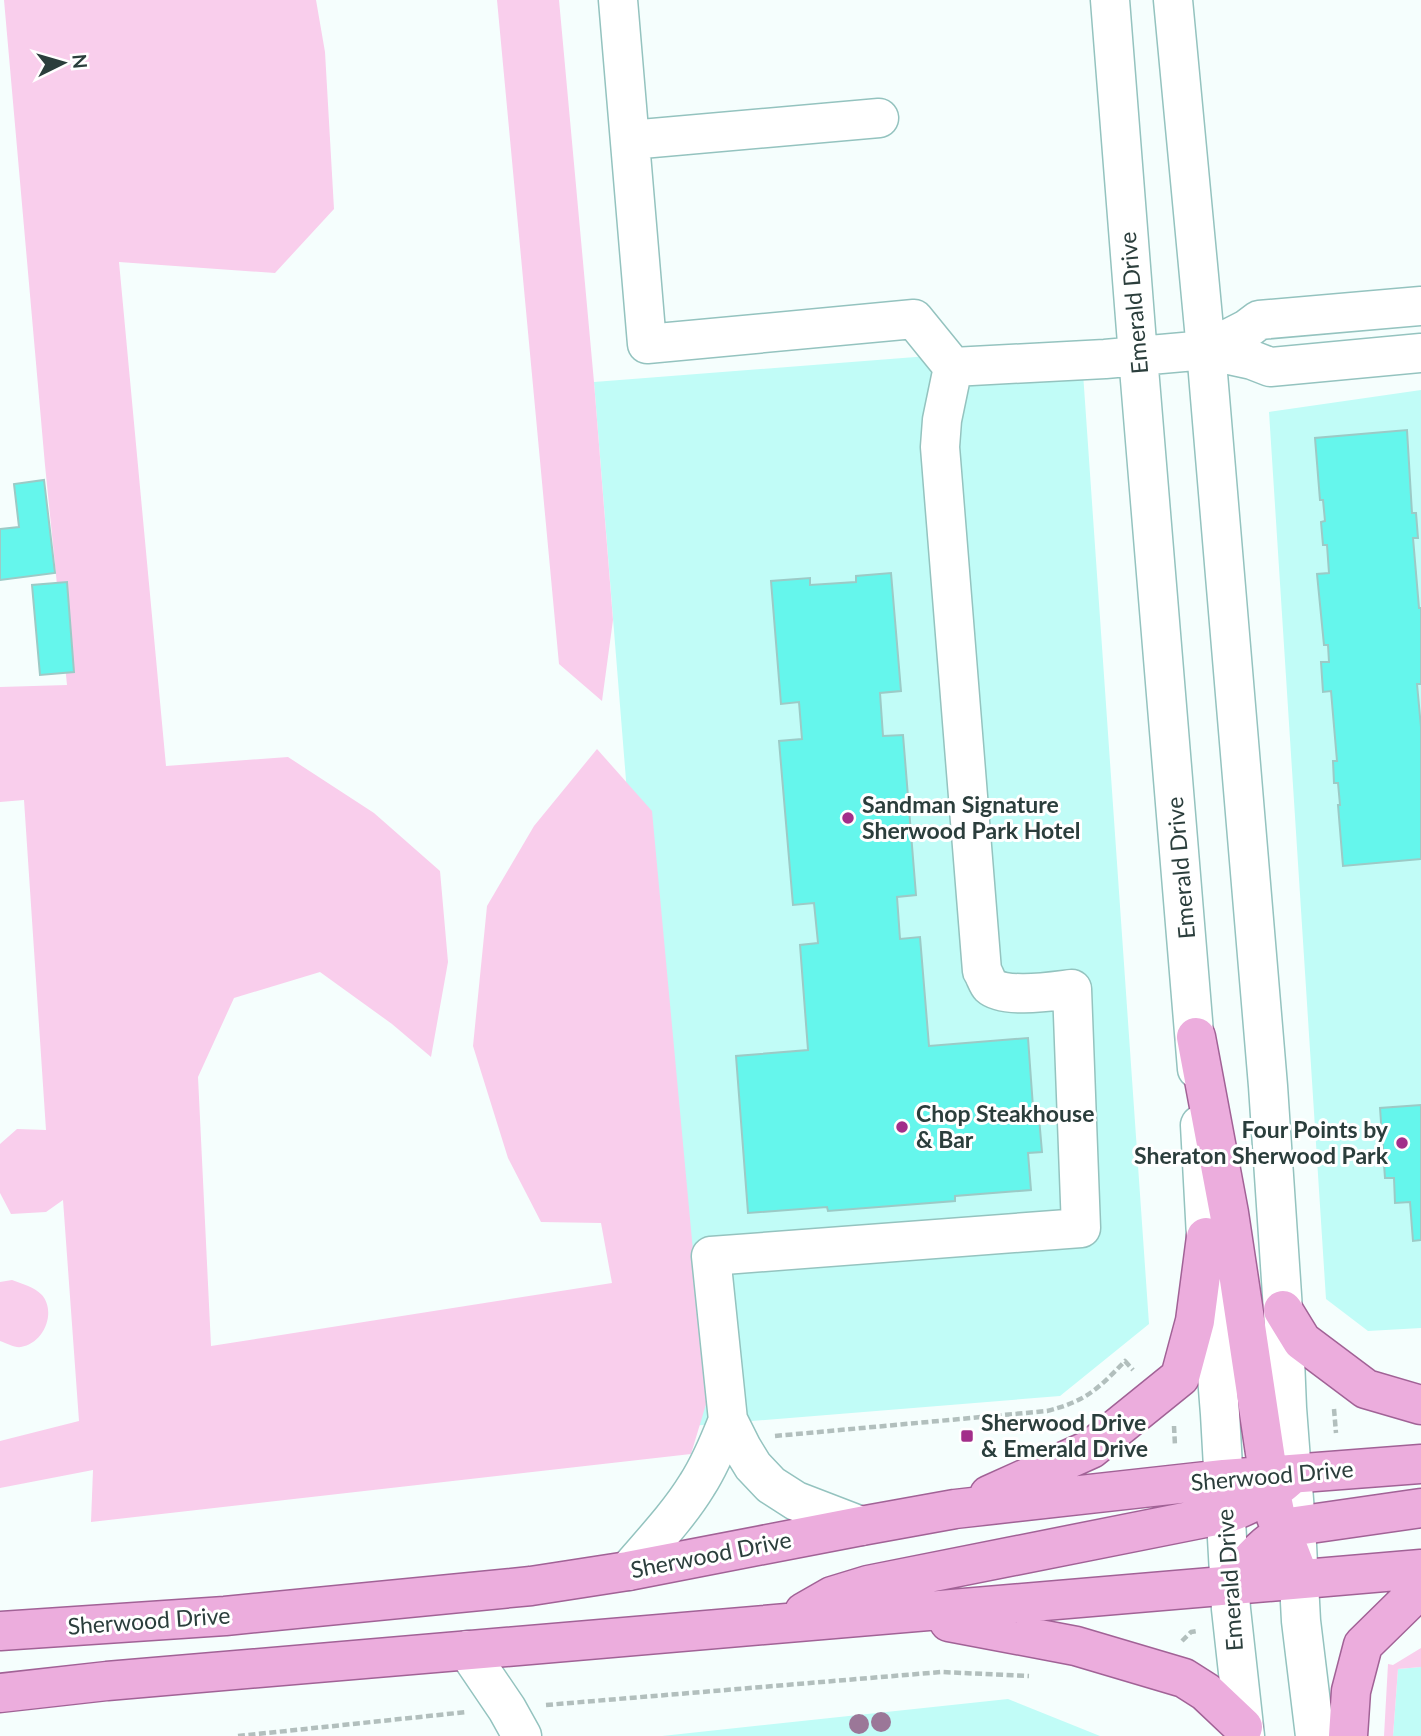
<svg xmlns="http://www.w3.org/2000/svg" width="1421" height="1736" font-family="Lato,sans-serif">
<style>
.built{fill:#c1fcf7}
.green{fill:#f9ceec}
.building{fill:#65f6ec;stroke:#9ccac6;stroke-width:2}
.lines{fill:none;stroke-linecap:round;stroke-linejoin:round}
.minor-casing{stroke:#94c3bf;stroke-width:41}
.major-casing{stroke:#a16296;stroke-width:41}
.path{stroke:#b2bfbd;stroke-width:4.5;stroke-dasharray:7 3.5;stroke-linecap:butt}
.minor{stroke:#fff;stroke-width:38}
.major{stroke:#ecaddd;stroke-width:38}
.tree{fill:#9b7798}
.poi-dot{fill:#a22f8a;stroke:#fff;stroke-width:2.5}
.labels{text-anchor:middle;stroke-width:6;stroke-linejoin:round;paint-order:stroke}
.street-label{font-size:23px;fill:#2b3e3c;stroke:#fff}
.poi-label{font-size:23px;font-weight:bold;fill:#2b3e3c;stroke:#fff;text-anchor:start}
</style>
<rect width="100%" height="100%" fill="#f5fefd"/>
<path class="built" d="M1081,344L1149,1324L1060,1396L678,1427L594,382Z
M1421,390V1328L1368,1331L1326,1299L1269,412Z
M1421,1667V1736H1393L1398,1669Z
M1008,1699L1100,1736H662Z"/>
<path class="green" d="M4,0H316L325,52L334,209L275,273L119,262L166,766L288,757L374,813L440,871L448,962L431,1057L392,1024L320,972L234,998L198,1077L211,1346L612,1283L601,1223L541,1222L508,1158L473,1046L487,906L534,826L597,749L652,811L707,1401L691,1454L91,1522L93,1470L0,1488V1441L79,1421L63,1200L46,1212L11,1214L0,1193V1144L17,1129L46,1130L24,800L0,802V687L67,685L45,465Z
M497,0H559L594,382L613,620L602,701L559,664Z
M12,1280C23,1284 34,1287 42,1295C57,1313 43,1344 21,1347C15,1348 6,1343 0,1341V1282Z
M1421,1648V1667L1398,1669L1393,1736H1384L1388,1664L1393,1665Z"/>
<path class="building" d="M1407,430L1412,513H1416L1418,538H1413L1419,608H1421V684H1417L1421,727V859L1343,866L1338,805H1340L1338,783H1334L1333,761H1337L1331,691L1323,692L1321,662H1329L1328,645H1324L1317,574L1329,573L1327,545H1323L1321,522L1325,521L1323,500H1320L1315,438Z
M44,480L55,573L0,580V529L19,527L14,484Z
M891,573L901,691L880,693L883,736L903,735L916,895L897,897L900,939L920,937L929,1046L1028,1038L1033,1107L1038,1106L1042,1152L1028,1153L1031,1190L955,1196V1201L828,1211L827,1207L748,1213L736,1056L808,1050L800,945L818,943L814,903L793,905L779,741L802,739L799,702L781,704L771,581L810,578V585L856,582V576Z
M67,582L74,672L40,675L32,585Z
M1421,1105V1240L1413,1241L1410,1202L1395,1203L1394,1178H1385L1380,1108Z"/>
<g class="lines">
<defs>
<path id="minor" d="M618,0L647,344L914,319L953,367
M1110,0L1138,356L1197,1069
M1173,0L1206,350L1268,1086L1283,1310L1287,1408L1296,1526L1301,1621L1315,1736
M630,140L879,118
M1206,350L1247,329L1259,320L1421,306
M1200,1125L1206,1237L1220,1414L1231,1609L1245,1736
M861,1526L796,1501L771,1485L753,1466L742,1448L728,1420L711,1256L1081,1228L1072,989C1054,991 1004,999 990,986C987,983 985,975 982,971L940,447L942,420L953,367L1105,359L1206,350L1252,360L1270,367L1421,353
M628,1571C651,1544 678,1516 697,1485C710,1465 719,1443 728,1420
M467,1650L507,1709L522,1736"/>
<path id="major" d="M1196,1037L1229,1213L1271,1493L1276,1517L1300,1579
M1283,1310L1302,1341L1366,1389L1421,1405
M989,1495L1091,1449L1180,1377L1195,1321L1206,1237
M1229,1586C1248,1562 1268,1539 1296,1526L1421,1508
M804,1612L832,1596L868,1585L1225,1514C1249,1506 1269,1495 1288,1478
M949,1622L1076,1646L1184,1678L1206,1692L1243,1727
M0,1631L225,1616L531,1586L628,1571L861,1526L955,1509L1224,1479L1421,1464
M0,1693L107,1681L1421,1569
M1348,1736L1351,1691L1363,1645L1421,1588"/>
</defs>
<use href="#minor" class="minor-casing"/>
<use href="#major" class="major-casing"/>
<path class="path" d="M1334,1409L1336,1433
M1174,1426L1175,1446
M775,1436L1047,1411C1086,1401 1097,1390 1125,1361L1133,1370
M1182,1641L1191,1632L1197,1631
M546,1705L941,1672L1029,1676
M238,1736L467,1712"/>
<use href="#minor" class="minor"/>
<use href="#major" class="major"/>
</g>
<g class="tree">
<circle cx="881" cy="1722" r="10"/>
<circle cx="859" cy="1724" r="10"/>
</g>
<g class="poi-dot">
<circle cx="848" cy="818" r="7"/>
<circle cx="902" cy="1127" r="7"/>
<circle cx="1402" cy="1143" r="7"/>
<rect x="960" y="1429" width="14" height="14" rx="3.5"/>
</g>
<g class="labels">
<g class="street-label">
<text transform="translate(1134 303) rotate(-95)" y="8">Emerald Drive</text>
<text transform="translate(1181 868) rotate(-95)" y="8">Emerald Drive</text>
<text transform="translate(1272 1476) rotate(-5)" y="8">Sherwood Drive</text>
<text transform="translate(711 1555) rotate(-11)" y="8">Sherwood Drive</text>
<text transform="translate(1230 1580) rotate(-94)" y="8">Emerald Drive</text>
<text transform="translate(149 1621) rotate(-4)" y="8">Sherwood Drive</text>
</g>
<g class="poi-label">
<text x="862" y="813">Sandman Signature<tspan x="862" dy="26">Sherwood Park Hotel</tspan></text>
<text x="916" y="1122">Chop Steakhouse<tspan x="916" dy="26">&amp; Bar</tspan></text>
<text x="1388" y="1138" text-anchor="end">Four Points by<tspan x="1388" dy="26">Sheraton Sherwood Park</tspan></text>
<text x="981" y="1431">Sherwood Drive<tspan x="981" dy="26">&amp; Emerald Drive</tspan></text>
</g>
</g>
<g transform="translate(63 63) rotate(85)" stroke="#ffffff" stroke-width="5" paint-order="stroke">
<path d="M0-5L12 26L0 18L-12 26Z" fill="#2b3e3c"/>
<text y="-10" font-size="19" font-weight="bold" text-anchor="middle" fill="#2b3e3c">N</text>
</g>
</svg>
